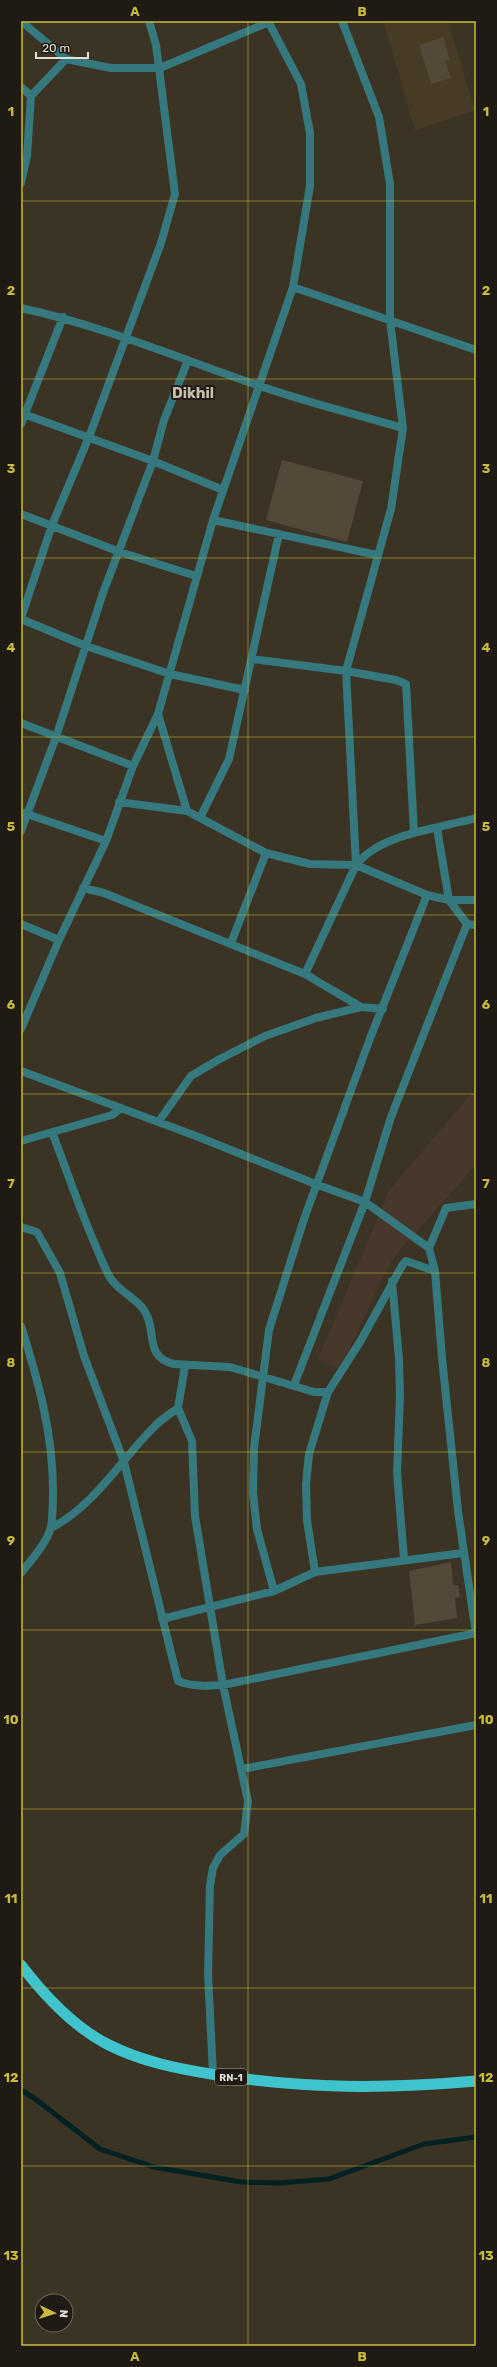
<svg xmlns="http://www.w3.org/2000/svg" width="497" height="2367" font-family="Rubik,sans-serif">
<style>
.commercial{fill:#48382c}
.built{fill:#473b26}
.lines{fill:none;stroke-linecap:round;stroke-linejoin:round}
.stream{stroke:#012021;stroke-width:5}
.building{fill:#524939}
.minor{stroke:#35787d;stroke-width:8}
.trunk{stroke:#3fc4cd;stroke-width:11}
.grid{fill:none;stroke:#c9bb3b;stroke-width:1;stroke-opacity:0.55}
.labels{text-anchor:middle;stroke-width:4;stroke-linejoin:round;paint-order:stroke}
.shield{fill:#1f1b14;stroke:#a8a39a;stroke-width:1}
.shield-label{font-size:10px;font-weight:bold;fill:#e3ddd4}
.district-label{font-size:15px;font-weight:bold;fill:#c8beac;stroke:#1f1b14}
.neatline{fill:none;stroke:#c9bb3b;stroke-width:1.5}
.grid-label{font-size:13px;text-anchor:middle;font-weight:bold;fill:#c9bb3b}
</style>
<rect width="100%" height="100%" fill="#3b3324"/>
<path class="commercial" d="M472,1093L476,1094V1165L392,1259L339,1370L318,1359L390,1189Z"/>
<path class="built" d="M383,21H448L475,110L415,130Z"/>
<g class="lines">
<path class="stream" d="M21,2090L34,2098L100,2149L154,2167L241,2182L279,2183L329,2179L424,2144L476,2137"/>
</g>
<path class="building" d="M443,37L450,60L445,61L451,78L431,84L419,45Z
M282,460L363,481L347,542L266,520Z
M451,1562L453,1585H458L460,1597L455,1598L457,1618L415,1625L409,1571Z"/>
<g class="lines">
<path class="minor" d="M21,21L66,59L111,68H160L269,22
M342,21L379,117L390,184V320L403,428L391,509L346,671L356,865
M21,87L31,96
M21,183L27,156L31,96L66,59
M293,287L476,350
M21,308C103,326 179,358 257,385C305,402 355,414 403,428
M21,413L153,461L223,490
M21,424L63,317
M21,514L120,552L196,576
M213,520L377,555
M21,618L52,525L89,437L161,243L175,194L156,45L149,21
M21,619L86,646L170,674L245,690
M252,659L346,671L396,680L406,684L414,833
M158,714L187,811
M21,723L133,766
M119,802L187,811L266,853L310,864L356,865L427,895L449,900L467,924L476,925
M21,812L106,841
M200,818L229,759L279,534
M437,828L449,900H476
M21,831L56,737L104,590L153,461L164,420L188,360
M83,888L104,893L305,974L361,1007L383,1009
M21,924L59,940
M231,943L266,853
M305,974L356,865C381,833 438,829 476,818
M21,1029L59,940L106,841L133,766L158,714L213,520L293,287L310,186V133L301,84L268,21
M21,1071L196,1136L318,1185L365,1202L429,1248
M159,1121L191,1076L218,1060L265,1036L316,1018L361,1007
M52,1132C67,1171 80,1211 97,1249C101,1259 105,1269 111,1279C120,1292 136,1298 144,1310C158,1330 143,1357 174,1364L230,1367L314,1392H328
M21,1141L112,1115L121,1108
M476,1204L446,1208L429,1248L435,1271L442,1358L458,1511L476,1634
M21,1227L37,1232L60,1273L84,1356L124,1462L178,1681C193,1687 207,1686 223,1685L476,1633
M392,1281L399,1359L400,1397L397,1473L404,1559
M21,1326C38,1380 53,1433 53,1490C53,1502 53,1515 51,1527C47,1543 31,1560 21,1573
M185,1366L178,1408L192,1441L195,1516L223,1685L248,1801L244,1834L220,1855L213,1868L210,1885L208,1974L213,2074
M294,1385L365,1202L391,1117L467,924
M51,1528C94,1506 120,1461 154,1427C160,1420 170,1414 178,1408
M315,1572L307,1520L306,1484L309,1454L328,1392L360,1342L403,1264L406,1261L435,1271
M274,1591L257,1529L253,1493L254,1448L269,1330L304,1219L369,1041L427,895
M162,1619L274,1591L315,1572L463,1553
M242,1769L476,1725"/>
<path class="trunk" d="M21,1965C44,1995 74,2027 107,2044C142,2062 179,2069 217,2075C307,2089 386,2089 476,2081"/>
</g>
<path class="grid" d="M248,21V2346M21,201H476M21,379H476M21,558H476M21,737H476M21,915H476M21,1094H476M21,1273H476M21,1452H476M21,1630H476M21,1809H476M21,1988H476M21,2166H476"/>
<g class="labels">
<rect class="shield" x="215" y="2069" width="32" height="16" rx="3"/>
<g class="shield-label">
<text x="231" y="2081">RN-1</text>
</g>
<g class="district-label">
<text x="193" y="398">Dikhil</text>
</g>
</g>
<rect width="497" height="2367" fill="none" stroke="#1f1b14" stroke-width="44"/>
<g transform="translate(54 2313) rotate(94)"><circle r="19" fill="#1f1b14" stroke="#6d6961"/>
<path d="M0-3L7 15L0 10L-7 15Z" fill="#c9bb3b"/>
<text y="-6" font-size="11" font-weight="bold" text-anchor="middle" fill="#e3ddd4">N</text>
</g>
<path d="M36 52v6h52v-6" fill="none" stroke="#e3ddd4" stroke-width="2"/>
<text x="42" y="52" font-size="12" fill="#e3ddd4" stroke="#1f1b14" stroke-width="3" paint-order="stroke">20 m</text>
<rect x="22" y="22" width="453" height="2323" class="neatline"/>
<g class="grid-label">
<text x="135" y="16">A</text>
<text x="362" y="16">B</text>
<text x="11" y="116">1</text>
<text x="486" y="116">1</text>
<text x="11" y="295">2</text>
<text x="486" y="295">2</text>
<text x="11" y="473">3</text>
<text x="486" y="473">3</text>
<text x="11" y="652">4</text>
<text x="486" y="652">4</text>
<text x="11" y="831">5</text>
<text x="486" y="831">5</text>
<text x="11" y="1009">6</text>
<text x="486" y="1009">6</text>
<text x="11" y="1188">7</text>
<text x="486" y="1188">7</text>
<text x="11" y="1367">8</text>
<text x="486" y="1367">8</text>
<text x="11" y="1545">9</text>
<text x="486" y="1545">9</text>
<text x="11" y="1724">10</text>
<text x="486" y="1724">10</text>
<text x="11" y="1903">11</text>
<text x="486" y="1903">11</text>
<text x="11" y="2082">12</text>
<text x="486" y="2082">12</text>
<text x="11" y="2260">13</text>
<text x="486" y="2260">13</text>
<text x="135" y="2361">A</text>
<text x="362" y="2361">B</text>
</g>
</svg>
